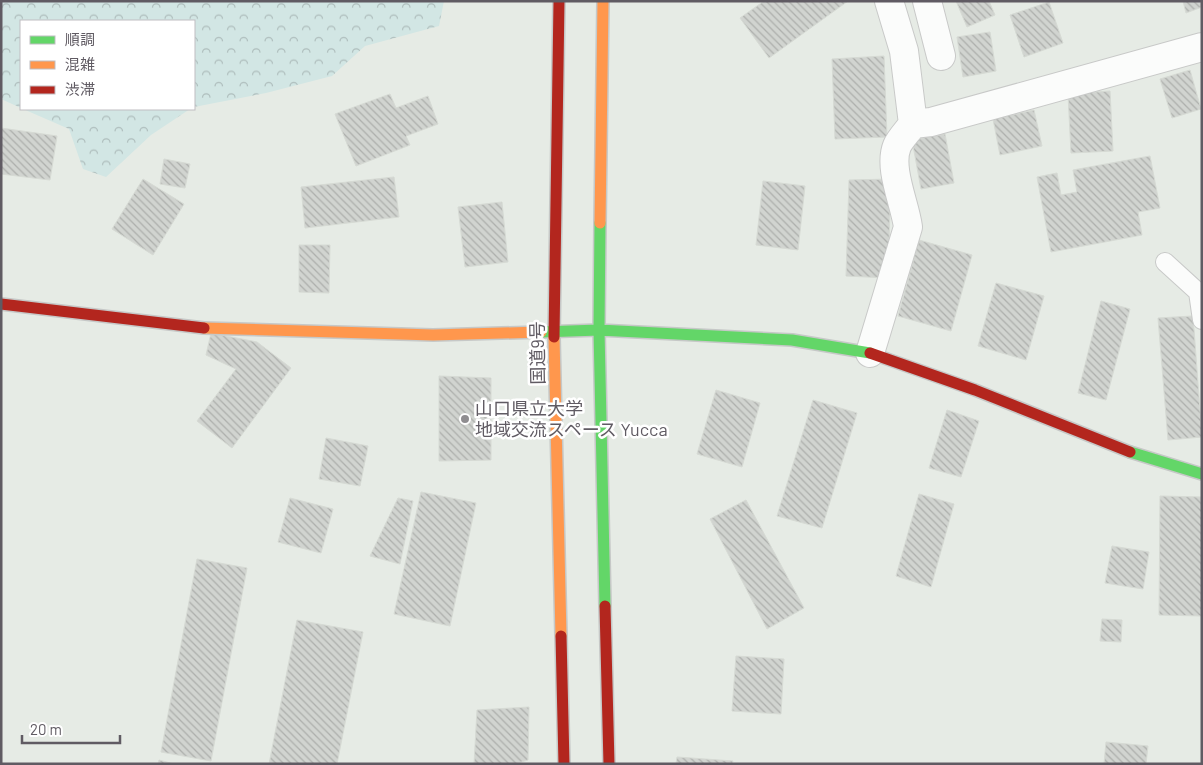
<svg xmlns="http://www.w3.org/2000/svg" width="1203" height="765" font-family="Barlow,'Noto Sans JP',sans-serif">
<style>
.forest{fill:url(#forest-crowns)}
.building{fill:url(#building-back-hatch);stroke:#d6dad4}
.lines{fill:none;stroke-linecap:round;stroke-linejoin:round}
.lane-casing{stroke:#c8c9c8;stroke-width:20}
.street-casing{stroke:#c8c9c8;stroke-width:30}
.fast-casing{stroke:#c6c8c7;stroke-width:14}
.slow-casing{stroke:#c6c8c7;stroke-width:14}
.jam-casing{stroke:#c6c8c7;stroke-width:14}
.lane{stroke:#fbfcfb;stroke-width:18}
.street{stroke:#fbfcfb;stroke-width:28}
.fast{stroke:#63d668;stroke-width:11}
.slow{stroke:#ff974d;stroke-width:11}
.jam{stroke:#b3261e;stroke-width:11}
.poi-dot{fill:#8f8d90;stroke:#fff;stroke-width:2}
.labels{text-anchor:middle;stroke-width:5;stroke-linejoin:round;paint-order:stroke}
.street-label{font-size:18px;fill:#605b63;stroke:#fff}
.poi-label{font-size:18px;fill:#605b63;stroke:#fff;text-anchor:start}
</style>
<defs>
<pattern id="forest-crowns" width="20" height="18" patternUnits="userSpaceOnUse" patternTransform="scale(1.25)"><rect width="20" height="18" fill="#d2e6e4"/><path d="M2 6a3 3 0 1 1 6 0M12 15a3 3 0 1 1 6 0" fill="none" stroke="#aebdbc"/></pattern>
<pattern id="building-back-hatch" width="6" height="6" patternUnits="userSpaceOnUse" patternTransform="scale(1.25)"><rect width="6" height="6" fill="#d1d4d0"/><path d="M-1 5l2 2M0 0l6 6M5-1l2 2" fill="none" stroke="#adafac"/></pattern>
</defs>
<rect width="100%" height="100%" fill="#e6ebe5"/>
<path class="forest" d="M1,1H444L439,26L365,46L332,76L266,93L194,107V21H21V108L1,99Z
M23,109H190L151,135L106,177L83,169L69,129Z"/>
<path class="building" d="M764,1H848L769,58L740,18Z
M956,1H989L995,15L967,27Z
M1183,1H1202V7L1186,13Z
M1049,2L1063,43L1024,57L1010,15Z
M990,32L996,71L963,77L957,37Z
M884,56L887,137L835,139L832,59Z
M1190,70L1201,109L1172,118L1160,79Z
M1110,91L1113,151L1071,153L1068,94Z
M390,94L396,108L428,96L438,124L406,136L410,145L356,166L335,114Z
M1034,110L1042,146L1000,155L993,119Z
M1,128L57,136L50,180L1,174Z
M945,134L954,183L921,189L912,140Z
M1150,156L1160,208L1138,212L1142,235L1051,252L1037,177L1057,173L1061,195L1077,192L1073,170Z
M164,159L190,164L185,188L160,184Z
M394,177L399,217L305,228L301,187Z
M143,179L184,204L153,255L112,229Z
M891,179L888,278L846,276L849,180Z
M763,181L805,186L798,250L756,245Z
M502,202L508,262L465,267L458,207Z
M919,240L972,255L951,331L898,316Z
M299,245H330L329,293L299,292Z
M996,283L1044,296L1026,360L978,346Z
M1101,301L1130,309L1106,400L1078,393Z
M1193,316L1202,437L1168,440L1158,318Z
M211,333L257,342L291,368L232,448L197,421L236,369L206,355Z
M439,376L491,378V460L439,461Z
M716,390L760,403L742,467L697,454Z
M813,400L857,413L822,528L777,516Z
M947,410L979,421L961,477L929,468Z
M326,438L368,446L360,486L319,479Z
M421,492L476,503L450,626L394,614Z
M919,494L954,504L931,587L896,576Z
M1160,496L1202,497V616L1159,615Z
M290,498L333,509L321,553L278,542Z
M398,498L413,501L400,564L370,556Z
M746,500L804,608L767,629L710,519Z
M1112,546L1149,552L1143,589L1105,583Z
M197,559L247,568L211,761L161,752Z
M1102,619L1122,620L1121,642L1100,641Z
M297,620L363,632L337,764H269Z
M736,656L784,659L781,714L732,711Z
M529,707L528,760L515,764H474L477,710Z
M1106,742L1148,746L1146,764H1104Z
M677,757L733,761L732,764H676Z
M159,760L174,764H158Z"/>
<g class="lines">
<defs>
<path id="lane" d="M1165,262L1198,292L1202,320"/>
<path id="street" d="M927,1L941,56
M913,124L931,122L1202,47
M870,353L908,227C905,204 888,168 897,146C900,139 908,131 913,124L904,51L889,1"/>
<path id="fast" d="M600,223L599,330L605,606
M541,332L599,330L792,340L870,353
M1130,452L1202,474"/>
<path id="slow" d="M600,223L603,1
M204,328L433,335L541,332
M554,337L561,636"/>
<path id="jam" d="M1,304L204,328
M554,337L559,1
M870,353L975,390L1130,452
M605,606L609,764
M561,636L564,764"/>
</defs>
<use href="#lane" class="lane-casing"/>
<use href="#street" class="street-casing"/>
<use href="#fast" class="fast-casing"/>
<use href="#slow" class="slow-casing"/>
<use href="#jam" class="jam-casing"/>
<use href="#lane" class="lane"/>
<use href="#street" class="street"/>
<use href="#fast" class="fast"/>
<use href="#slow" class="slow"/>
<use href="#jam" class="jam"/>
</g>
<circle class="poi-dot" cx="465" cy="419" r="5"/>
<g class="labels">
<g class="street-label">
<text transform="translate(538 353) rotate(-91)" y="6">国道9号</text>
</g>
<g class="poi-label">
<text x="475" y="415">山口県立大学<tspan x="475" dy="21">地域交流スペース Yucca</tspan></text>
</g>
</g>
<rect width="1203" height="765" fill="none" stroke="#605b63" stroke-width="5"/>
<rect x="20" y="20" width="175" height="90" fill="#ffffff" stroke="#bfbdc1"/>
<rect x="30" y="36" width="25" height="8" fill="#63d668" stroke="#bfbdc1"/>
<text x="65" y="45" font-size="15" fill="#605b63">順調</text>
<rect x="30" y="61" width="25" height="8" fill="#ff974d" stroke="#bfbdc1"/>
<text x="65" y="70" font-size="15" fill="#605b63">混雑</text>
<rect x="30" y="86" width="25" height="8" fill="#b3261e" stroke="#bfbdc1"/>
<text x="65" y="95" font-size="15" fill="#605b63">渋滞</text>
<path d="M22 735v8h98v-8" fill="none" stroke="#605b63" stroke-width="2.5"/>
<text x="30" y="735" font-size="15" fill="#605b63" stroke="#ffffff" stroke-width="4" paint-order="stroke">20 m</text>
</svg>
